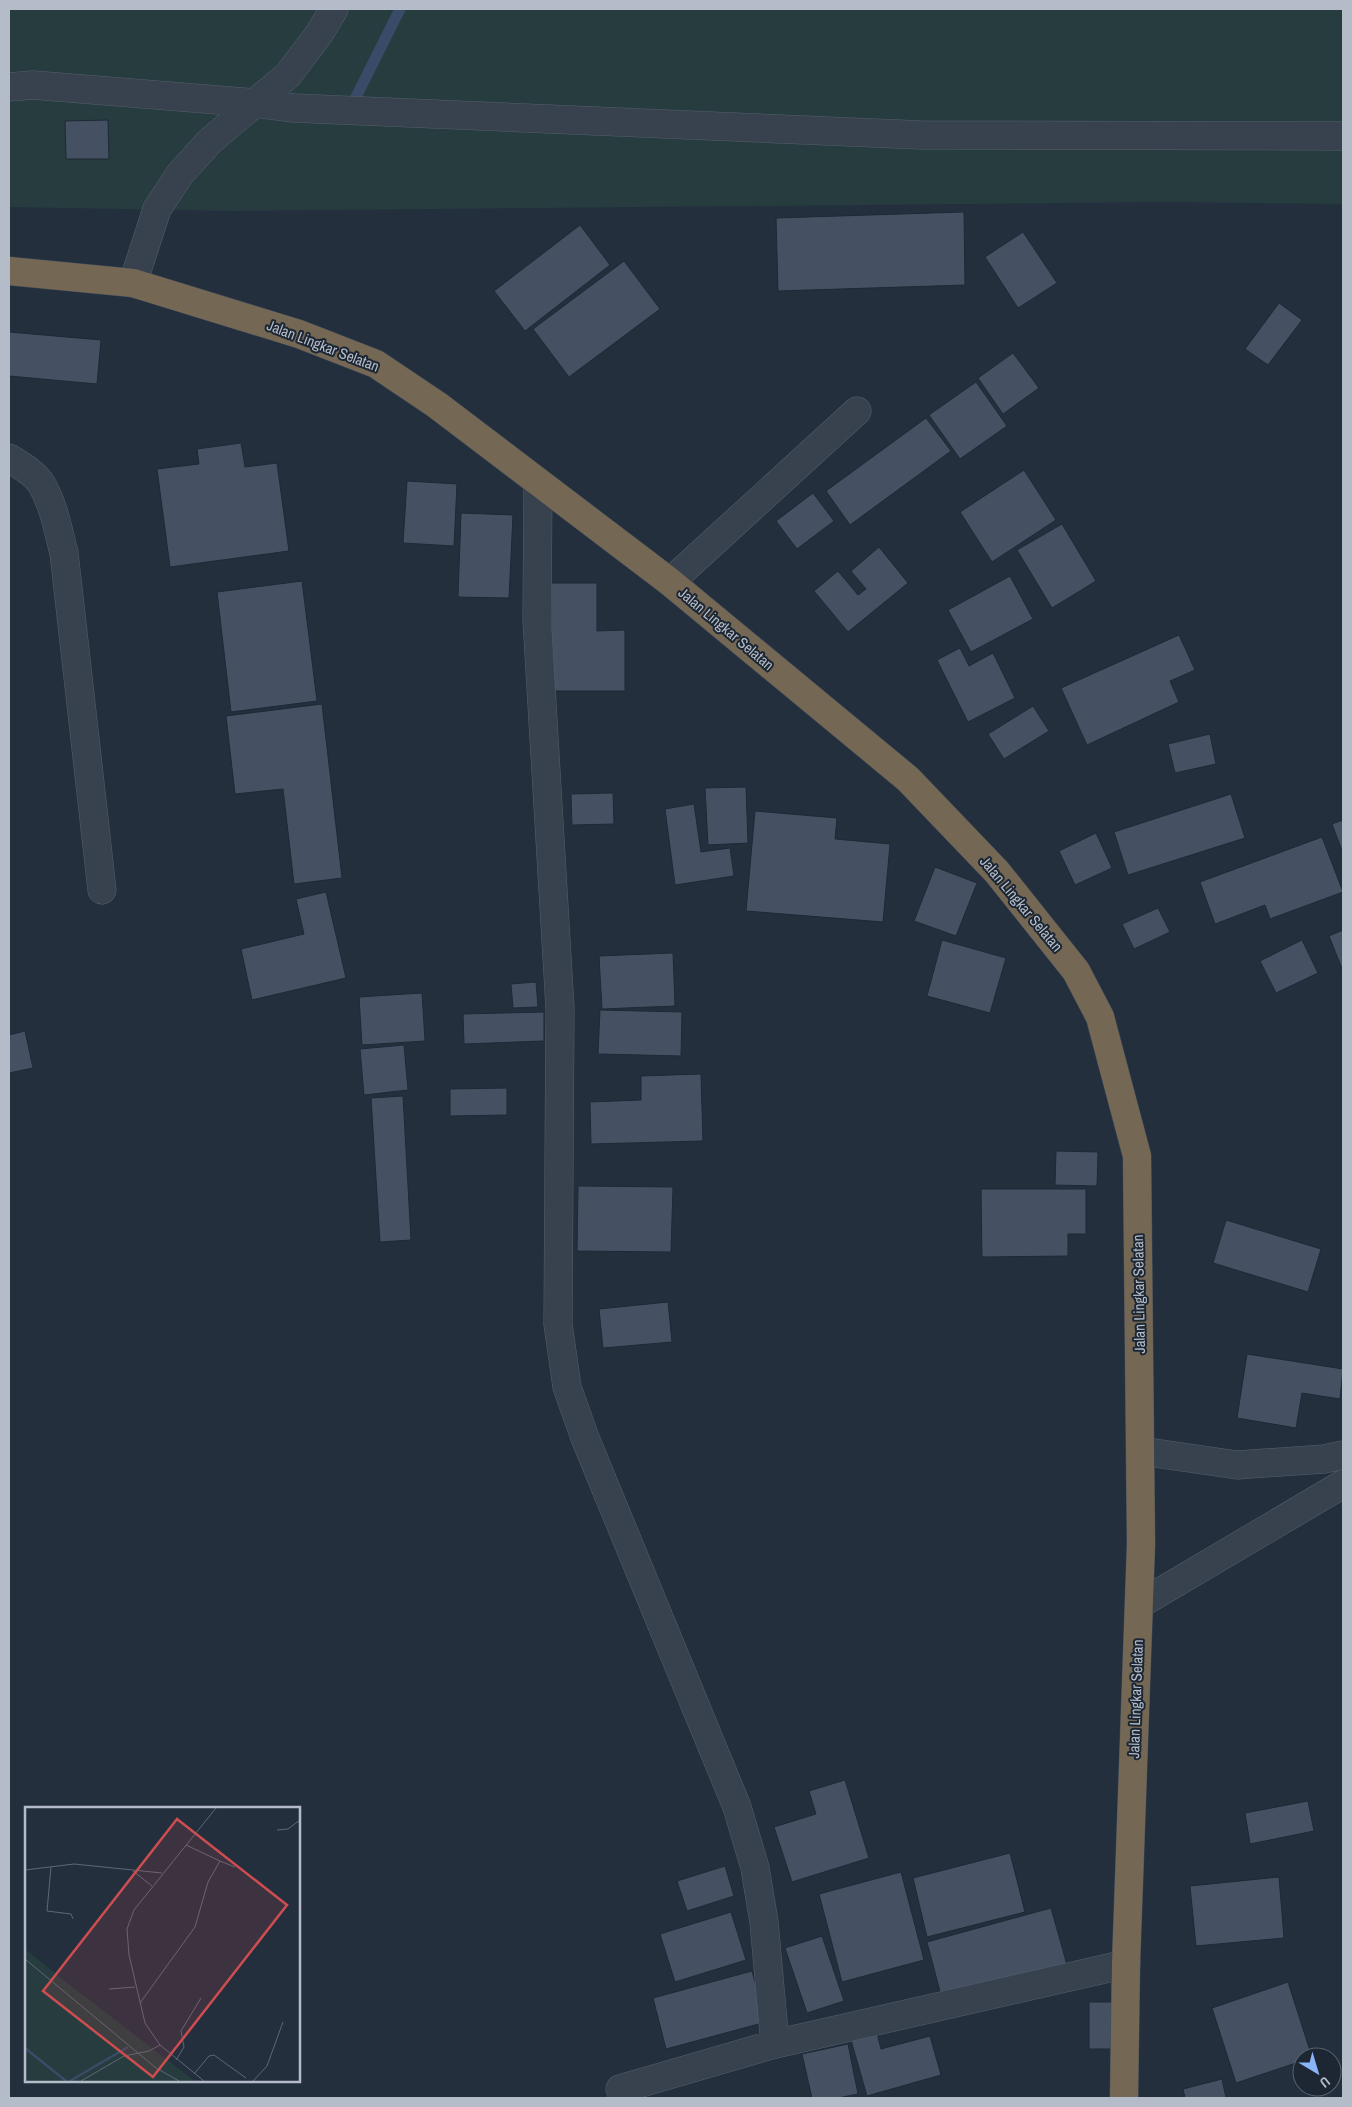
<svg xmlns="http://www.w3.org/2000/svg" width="1352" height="2107" font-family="'Archivo Narrow',sans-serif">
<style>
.green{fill:#263c3f}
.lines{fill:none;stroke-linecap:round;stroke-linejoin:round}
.stream{stroke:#394c67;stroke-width:11}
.building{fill:#455162;stroke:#1f2835}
.minor-casing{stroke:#565f6c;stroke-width:29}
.highway-casing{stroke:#434c59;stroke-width:29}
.minor{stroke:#38414e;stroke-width:28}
.highway{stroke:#746855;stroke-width:28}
.labels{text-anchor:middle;stroke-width:4;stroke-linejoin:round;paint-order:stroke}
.street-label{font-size:15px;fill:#b4bcc9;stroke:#1d2633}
.inset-river{fill:none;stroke:#394c67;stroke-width:2.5}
.inset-road{fill:none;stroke:#5e6776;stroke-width:1}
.view{fill:#ce4d50;fill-opacity:0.15;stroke:#ce4d50;stroke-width:2.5}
.inset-edge{fill:none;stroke:#b4bcc9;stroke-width:2.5}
</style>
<rect width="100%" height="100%" fill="#242f3e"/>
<path class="green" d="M9,9H1343V204L1163,202L233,211L9,207Z"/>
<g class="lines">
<path class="stream" d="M355,99L400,9"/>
</g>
<path class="building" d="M108,120L109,159H66L65,121Z
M964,212L965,285L778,291L776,218Z
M580,225L610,265L525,331L494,291Z
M1023,232L1057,283L1018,308L985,257Z
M624,261L660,309L569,377L533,329Z
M1279,303L1302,320L1268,365L1245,349Z
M9,332L101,340L97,384L9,376Z
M1013,353L1039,388L1003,414L978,378Z
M976,382L1007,426L960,459L929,415Z
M926,418L951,451L850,525L826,491Z
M241,443L245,467L277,463L289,551L170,567L157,469L199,464L197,449Z
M1024,470L1056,520L992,562L960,512Z
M407,481L457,484L454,546L403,543Z
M813,493L834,521L797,549L776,521Z
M461,513L513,515L509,598L458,597Z
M1062,524L1096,581L1052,608L1017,550Z
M879,547L908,583L848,632L814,591L838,571L858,595L866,589L851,571Z
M1010,576L1033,619L971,652L948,610Z
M302,581L317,701L231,712L217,592Z
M551,583H597V631L625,630V691H551Z
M1179,635L1195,670L1170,681L1179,702L1087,745L1061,688Z
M960,648L969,666L993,653L1015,698L968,722L937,660Z
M322,704L342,878L294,884L283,789L235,794L226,716Z
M1033,706L1049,731L1004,759L988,734Z
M1210,734L1216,764L1175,773L1168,744Z
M746,787L748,843L708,845L705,788Z
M613,793L614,824L572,825L571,794Z
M1231,794L1245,838L1128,875L1114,832Z
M694,804L701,852L730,848L734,876L675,885L665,809Z
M755,811L837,818L835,839L890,844L883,922L746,911Z
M1343,820V853L1332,824Z
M1096,833L1112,868L1075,885L1059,851Z
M1322,837L1343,892L1270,919L1265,905L1215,924L1200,882Z
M935,867L977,883L956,936L914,921Z
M326,892L346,978L252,1000L241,949L304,934L296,899Z
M1158,908L1170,932L1134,949L1122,924Z
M1343,930V971L1329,936Z
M942,940L1006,958L990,1013L927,996Z
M1302,940L1318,973L1276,993L1260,961Z
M673,953L675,1006L602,1009L599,956Z
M536,982L538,1007L513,1008L511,984Z
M422,993L425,1041L362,1045L359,997Z
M600,1010L682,1012L681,1056L598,1054Z
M544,1012V1041L464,1044L463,1014Z
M25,1031L33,1068L9,1073V1035Z
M404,1045L408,1090L364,1095L360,1049Z
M701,1074L703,1141L591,1144L590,1102L641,1100V1076Z
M507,1088V1115L450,1116V1089Z
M403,1096L411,1240L380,1242L371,1098Z
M1056,1151L1098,1152L1097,1186L1055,1185Z
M578,1186L673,1187L671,1252L577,1251Z
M981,1189H1086V1234H1068V1256L982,1257Z
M1226,1220L1321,1249L1308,1292L1213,1263Z
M668,1302L672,1342L603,1348L599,1309Z
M1247,1354L1343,1369L1340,1399L1302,1393L1296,1428L1237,1418Z
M845,1780L869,1858L792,1882L774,1827L816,1814L809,1791Z
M1308,1801L1314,1831L1250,1844L1245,1813Z
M1010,1853L1025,1912L927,1937L913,1878Z
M725,1866L734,1896L687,1911L677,1881Z
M901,1872L924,1960L842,1982L819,1894Z
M1279,1877L1284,1938L1196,1946L1190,1886Z
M1051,1908L1067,1965L942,1999L927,1942Z
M731,1912L746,1960L675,1982L660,1934Z
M822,1936L844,2001L807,2013L785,1948Z
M752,1971L766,2022L666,2049L653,1998Z
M1288,1982L1312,2057H1302V2061L1236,2083L1212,2008Z
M1089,2002H1114L1115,2049H1089Z
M877,2033L881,2049L930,2036L941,2075L867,2096L851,2040Z
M848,2044L858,2094L838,2098H812L802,2054Z
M1222,2079L1226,2098H1185L1183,2089Z"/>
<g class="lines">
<defs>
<path id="minor" d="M9,87L33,85L255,103L293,108L921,135L1343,136
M133,283L157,209L180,174L210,141L288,75L319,34L334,9
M9,458C19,464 36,474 42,485C54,506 58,530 64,553L102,890
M538,483L537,620L560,1008L558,1324L567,1387L585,1438L737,1807L755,1868L764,1922L775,2044L1126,1964
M670,582L857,411
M1141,1451L1237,1465L1324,1459L1343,1455
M1140,1604L1343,1484
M620,2089L775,2044"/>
<path id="highway" d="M9,271L133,283L299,334L376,364L437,405L670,582L908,779L997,872L1076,971L1100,1017L1137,1156L1141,1544L1126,1964L1124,2098"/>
</defs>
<use href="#minor" class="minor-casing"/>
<use href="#highway" class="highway-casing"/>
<use href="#minor" class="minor"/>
<use href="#highway" class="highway"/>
</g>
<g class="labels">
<g class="street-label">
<text transform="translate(323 346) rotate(21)" y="5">Jalan Lingkar Selatan</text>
<text transform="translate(726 629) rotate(40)" y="5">Jalan Lingkar Selatan</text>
<text transform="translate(1021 904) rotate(50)" y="5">Jalan Lingkar Selatan</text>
<text transform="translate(1139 1294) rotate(-91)" y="5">Jalan Lingkar Selatan</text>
<text transform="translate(1136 1699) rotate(-88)" y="5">Jalan Lingkar Selatan</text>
</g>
</g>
<g transform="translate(25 1807)">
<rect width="275" height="275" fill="#242f3e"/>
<path d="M0,142L46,179L170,274H0Z" fill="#263c3f"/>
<path class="inset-river" d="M0,241L41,274M45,274L103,240"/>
<path class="inset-road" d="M252,23L263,22L275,13M195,54L210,60M26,60L22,104L46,107L48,112M0,63L49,57L137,66M108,64L127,79M0,152L131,261L154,274M84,182L110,180M115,196L170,120L183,75L195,54L161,38M151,253L159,240L156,224L176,191M169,267L184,249L189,248L221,271M56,274L99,249L124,244L135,238M179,274L135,238L120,216L104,148L102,122L109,103L191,1M228,274L242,259L258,215"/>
<path class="view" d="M152,12L262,98L128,270L18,184Z"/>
<rect width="275" height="275" class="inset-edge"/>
</g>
<rect width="1352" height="2107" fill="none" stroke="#b4bcc9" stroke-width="20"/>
<g transform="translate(1317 2072) rotate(142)"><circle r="24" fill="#1d2633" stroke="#59626f"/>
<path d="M0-4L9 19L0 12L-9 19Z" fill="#8ab4f8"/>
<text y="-8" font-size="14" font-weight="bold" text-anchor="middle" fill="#b4bcc9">U</text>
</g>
</svg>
